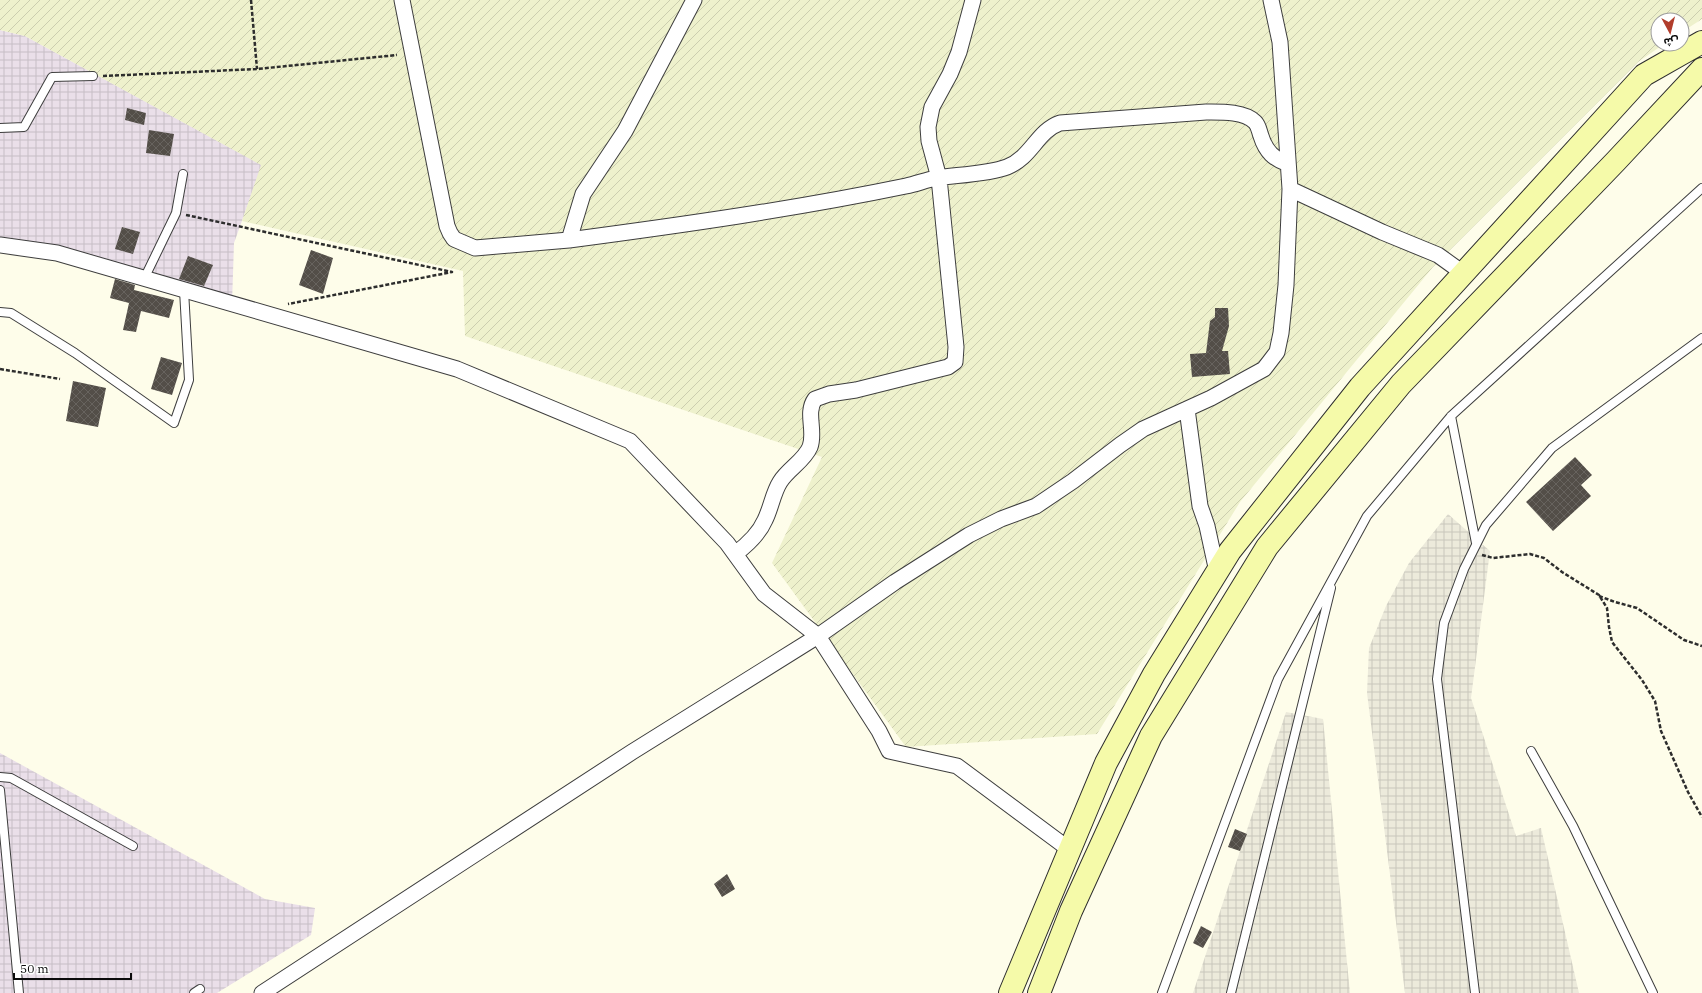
<svg xmlns="http://www.w3.org/2000/svg" width="1702" height="993" font-family="'IBM Plex Serif','Noto Sans Arabic',serif">
<style>
.industrial{fill:url(#industrial-grid)}
.farmland{fill:url(#farmland-furrows)}
.plaza{fill:url(#plaza-grid)}
.building{fill:url(#building-cross-hatch)}
.lines{fill:none;stroke-linecap:round;stroke-linejoin:round}
.lane-casing{stroke:#3e3e3e;stroke-width:10}
.street-casing{stroke:#3e3e3e;stroke-width:17}
.secondary-casing{stroke:#2d2d2d;stroke-width:24}
.path{stroke:#2d2d2d;stroke-width:2.5;stroke-dasharray:4 2;stroke-linecap:butt}
.lane{stroke:#fff;stroke-width:8}
.street{stroke:#fff;stroke-width:15}
.secondary{stroke:#f5faa9;stroke-width:22}
</style>
<defs>
<pattern id="industrial-grid" width="8" height="8" patternUnits="userSpaceOnUse"><rect width="8" height="8" fill="#eadfe9"/><path d="M0 4h8M4 0v8" fill="none" stroke="#c7bec6"/></pattern>
<pattern id="farmland-furrows" width="10" height="10" patternUnits="userSpaceOnUse"><rect width="10" height="10" fill="#eef1cc"/><path d="M-1 1l2-2M0 10L10 0M9 11l2-2" fill="none" stroke="#cbcdae"/></pattern>
<pattern id="plaza-grid" width="8" height="8" patternUnits="userSpaceOnUse"><rect width="8" height="8" fill="#eceadb"/><path d="M0 4h8M4 0v8" fill="none" stroke="#c9c7bb"/></pattern>
<pattern id="building-cross-hatch" width="8" height="8" patternUnits="userSpaceOnUse"><rect width="8" height="8" fill="#534e48"/><path d="M0 0l8 8M0 8l8-8" fill="none" stroke="#67635e"/></pattern>
</defs>
<rect width="100%" height="100%" fill="#fefdea"/>
<path class="industrial" d="M0,30L25,36L262,165L234,243L232,304L0,244Z
M0,753L265,899L315,908L311,935L217,993H0Z"/>
<path class="farmland" d="M0,0H1702V19L1682,32V20H1658V44H1664L1638,62L1433,267L1240,502L1097,734L906,747L772,563L822,457L465,336L463,271L242,221L261,165L25,36L0,30Z"/>
<path class="plaza" d="M1448,514L1490,551L1471,698L1516,836L1541,828L1579,993H1405L1367,693L1369,648L1386,606L1409,563Z
M1286,712L1323,719L1350,993H1193Z"/>
<path class="building" d="M127,108L146,113L144,125L125,120Z
M149,130L174,134L170,156L146,153Z
M122,227L140,232L133,254L115,249Z
M311,250L333,258L323,294L299,285Z
M188,256L213,265L204,286L179,279Z
M115,279L135,285L134,290L174,300L169,318L141,311L136,332L123,330L129,303L110,298Z
M1215,308H1228L1229,326L1222,351H1228L1230,374L1192,377L1190,354L1206,353L1210,321L1215,317Z
M161,357L182,363L172,395L151,389Z
M73,381L106,388L98,427L66,421Z
M1575,457L1592,475L1581,485L1591,496L1553,531L1526,502Z
M1235,829L1247,834L1240,851L1228,847Z
M727,874L735,889L722,897L714,884Z
M1201,926L1212,932L1203,948L1193,943Z"/>
<g class="lines">
<defs>
<path id="lane" d="M0,128L24,127L52,77L93,76
M144,279L176,213L183,174
M0,312L11,313L75,353L174,423L189,380L184,290
M1451,416L1476,543
M1531,751L1573,826L1653,993
M0,777L11,778L133,846
M0,790L19,993
M194,993L200,989
M1162,993L1278,679L1367,516L1451,416L1702,188
M1231,993L1331,588
M1475,993L1437,679L1444,623L1464,569L1486,525L1552,448L1702,338"/>
<path id="street" d="M402,0L447,226L450,233L454,239L475,248L569,240L583,194L625,131L694,0
M1271,0L1280,42L1290,189L1382,232L1438,255L1463,273
M569,240C682,225 795,209 906,186C916,184 926,180 936,178C956,175 989,174 1007,167C1032,157 1037,131 1060,123L1206,112C1220,112 1244,111 1255,122C1259,126 1259,131 1261,136C1266,152 1274,159 1288,164
M0,245L57,253L457,369L630,441L727,543L764,594L818,636L879,731L889,751L957,766L1070,850
M1187,409L1200,506L1207,526L1217,572
M735,554C747,545 759,534 765,520C771,508 773,493 780,482C788,469 804,461 810,447C816,431 805,413 815,399L829,394L856,390L948,367L955,362L956,347L939,178L929,141L928,127L932,107L950,74L959,52L973,0
M262,993L632,752L818,636L895,582L969,535L1001,519L1036,506L1073,481L1120,445L1143,429L1211,398L1264,369L1277,352L1281,333L1286,285L1290,189"/>
<path id="secondary" d="M1010,993L1106,763L1154,674L1230,551L1360,387L1644,75L1702,42
M1039,993L1071,911L1151,736L1267,547L1401,384L1616,161L1702,69"/>
</defs>
<use href="#lane" class="lane-casing"/>
<use href="#street" class="street-casing"/>
<use href="#secondary" class="secondary-casing"/>
<path class="path" d="M251,0L257,69
M103,76L257,69L397,55
M186,215L452,272L288,304
M0,369L60,379
M1482,555L1493,558L1530,554L1544,558L1562,572L1599,595L1607,608L1609,627L1612,642L1642,680L1655,701L1661,731L1688,792L1702,817
M1599,596L1615,602L1637,608L1684,640L1702,646"/>
<use href="#lane" class="lane"/>
<use href="#street" class="street"/>
<use href="#secondary" class="secondary"/>
</g>
<g transform="translate(1670 32) rotate(173)"><circle r="19" fill="#ffffff" stroke="#9d9d9d"/>
<path d="M0-3L7 15L0 10L-7 15Z" fill="#b13d2c"/>
<text y="-6" font-size="11" font-weight="bold" text-anchor="middle" fill="#0b0b0b">ش</text>
</g>
<path d="M14 973v6h117v-6" fill="none" stroke="#0b0b0b" stroke-width="2"/>
<text x="20" y="973" font-size="12" fill="#0b0b0b" stroke="#ffffff" stroke-width="3" paint-order="stroke">50 m</text>
</svg>
